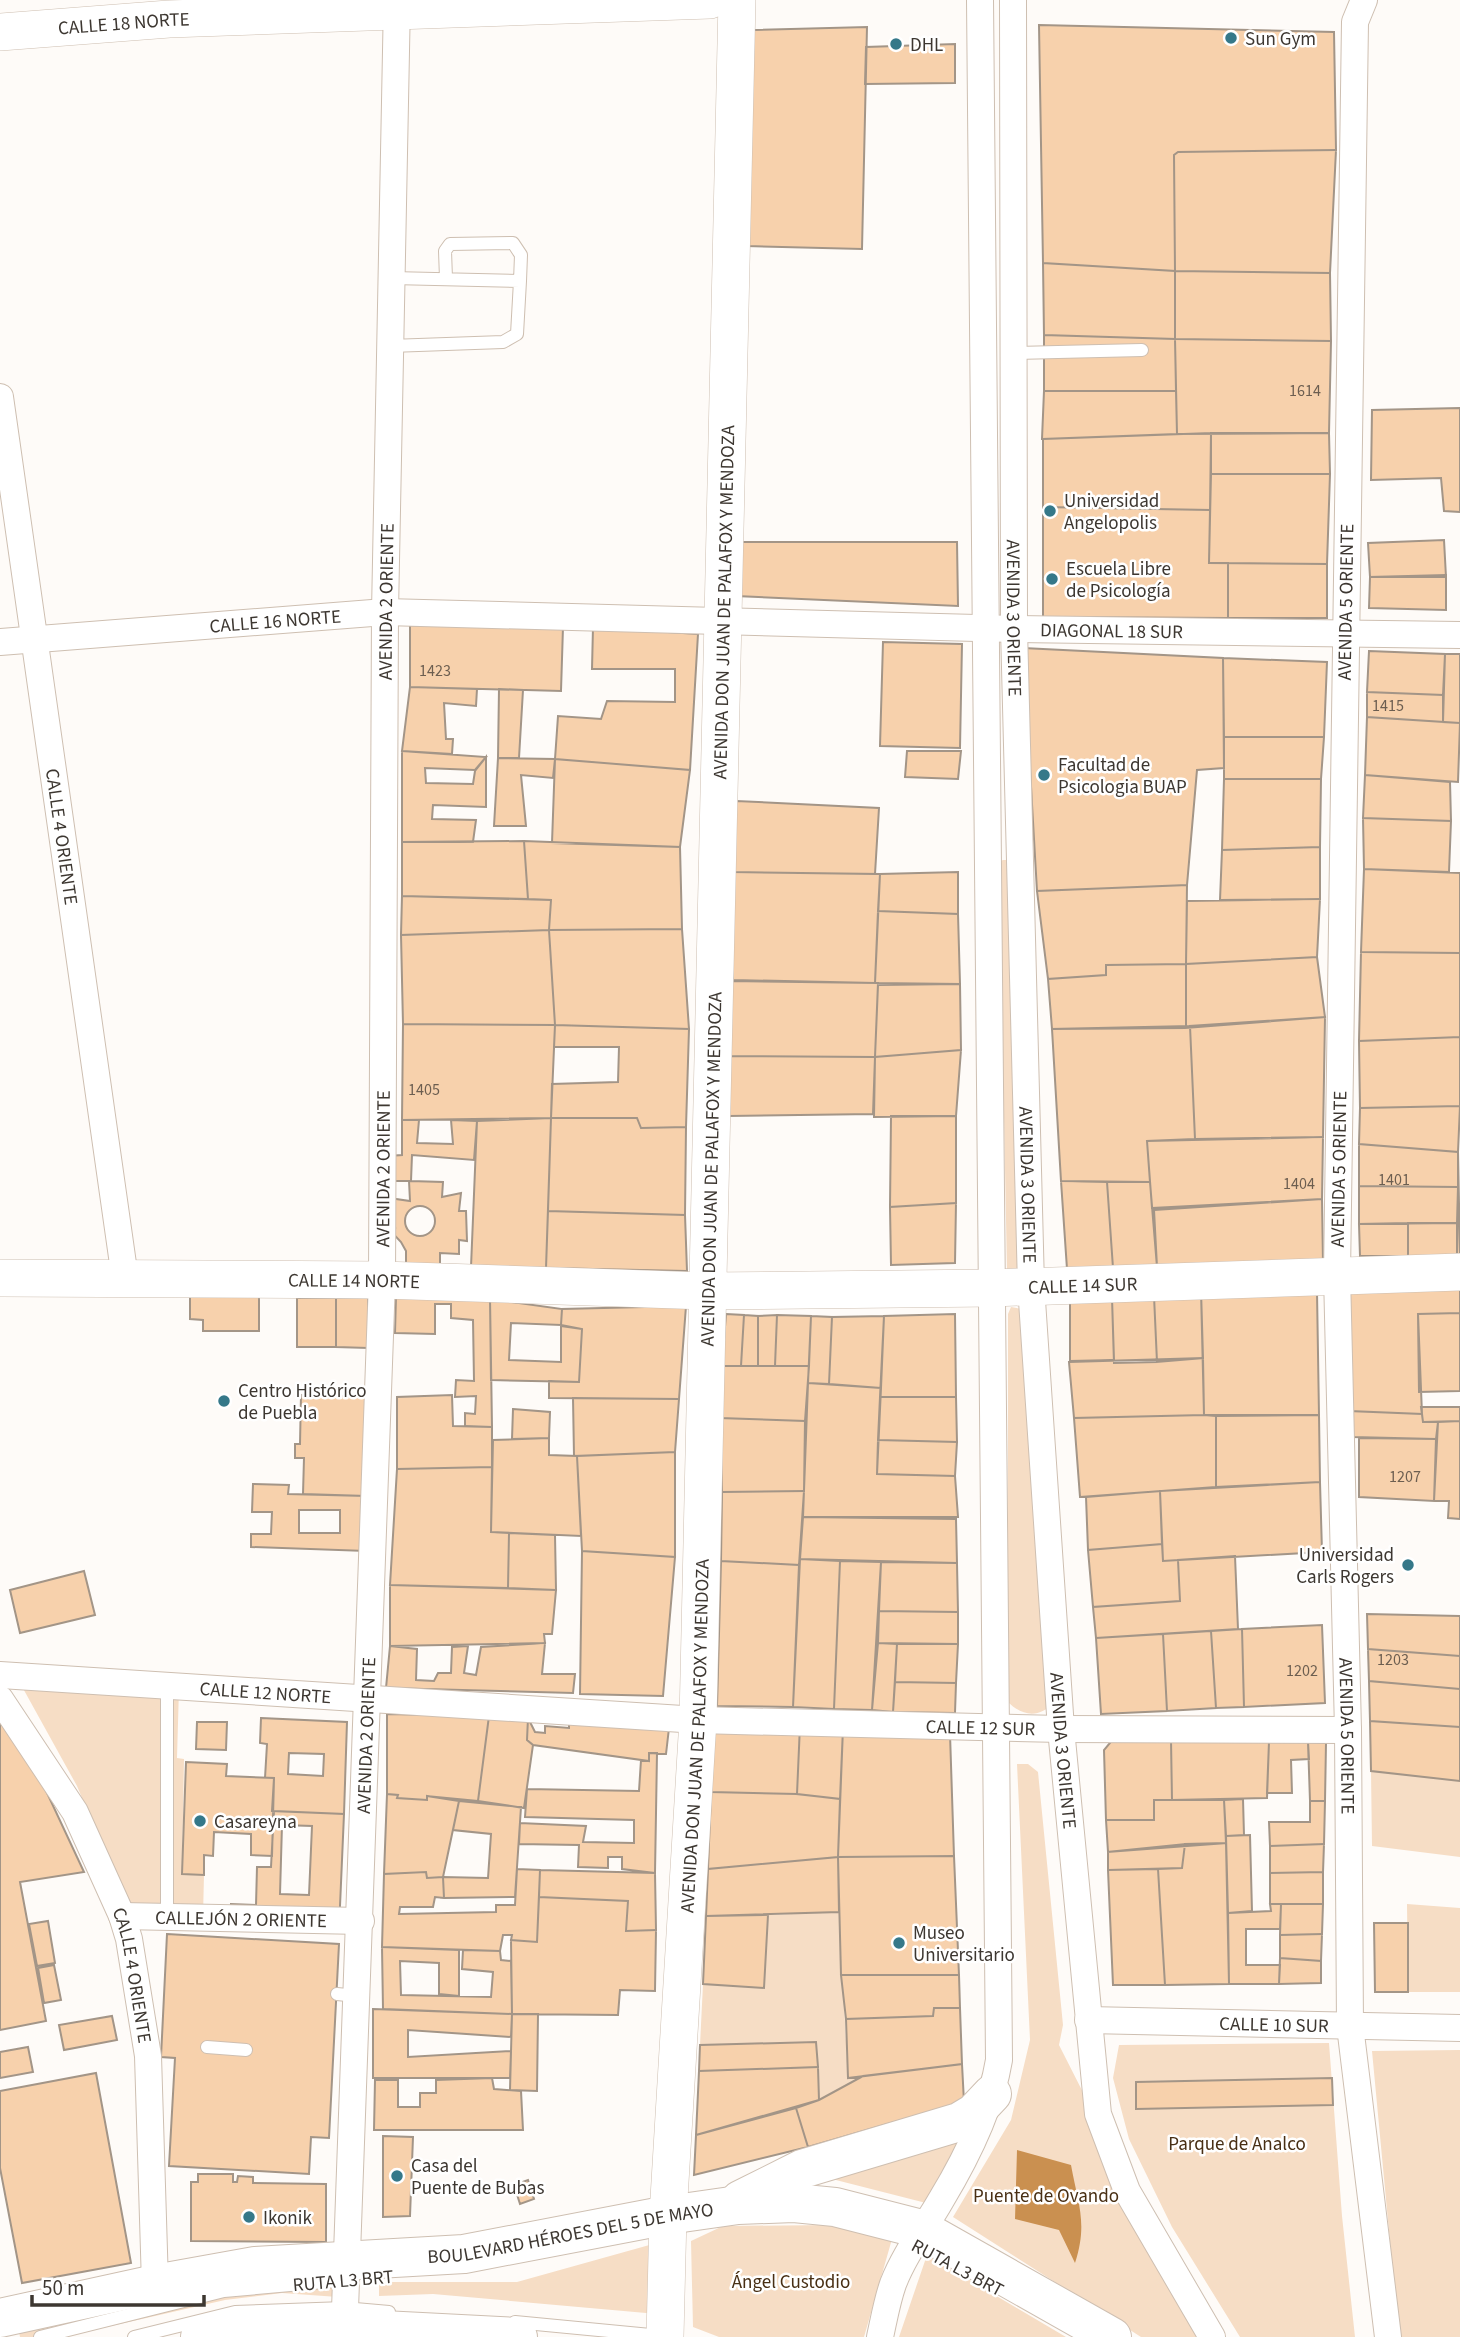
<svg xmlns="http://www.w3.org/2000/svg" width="1460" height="2337" font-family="'Source Sans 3',sans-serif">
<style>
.green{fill:#f6ddc5}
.water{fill:#ca9050}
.building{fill:#f7d1ac;stroke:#a39587;stroke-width:2;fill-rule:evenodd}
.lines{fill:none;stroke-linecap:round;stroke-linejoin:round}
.lane-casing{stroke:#cebfb1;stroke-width:14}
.street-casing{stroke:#cebfb1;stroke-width:28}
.secondary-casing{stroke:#cebfb1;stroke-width:38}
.primary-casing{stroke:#cebfb1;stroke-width:40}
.lane{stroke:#fff;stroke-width:12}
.street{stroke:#fff;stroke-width:26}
.secondary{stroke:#fff;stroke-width:37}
.primary{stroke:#fff;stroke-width:38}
.poi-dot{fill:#357889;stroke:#fff;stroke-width:2.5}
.labels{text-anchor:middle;stroke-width:5;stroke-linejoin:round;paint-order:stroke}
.number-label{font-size:16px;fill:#6c5e50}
.street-label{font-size:19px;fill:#3d3731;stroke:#fff}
.poi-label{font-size:19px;fill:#3d3731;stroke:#fff;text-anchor:start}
.park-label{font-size:19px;fill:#482f14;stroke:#fff}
</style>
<rect width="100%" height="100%" fill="#fefbf8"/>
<path class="green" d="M1003,860H1007L1021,1270H1007L999,862Z
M1011,1307L1022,1309L1054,1702C1040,1718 1023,1717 1008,1702V1314Z
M20,1683L179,1688L177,1758L184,1759L182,1874L204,1875L203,1916L131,1914L77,1786Z
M1017,1764H1028L1038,1772L1063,2025L1059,2045L1207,2337H1141L953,2217L1011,2120L1030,2040Z
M1371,1771L1460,1781V1857L1372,1846Z
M1407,1904L1460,1908V1992H1408Z
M839,1912L848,2078L863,2076L819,2100L700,2045L703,1984L764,1987L768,1915Z
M1329,2043L1342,2216L1355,2337H1240L1172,2227L1129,2139L1113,2078L1119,2045Z
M1460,2050V2337H1399L1372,2051Z
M956,2142L960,2147L930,2204L828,2178Z
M831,2225L892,2239L864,2337H719L693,2327L691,2241L723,2226Z
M653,2244L655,2310L646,2313L433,2294L379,2296V2282H517Z
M927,2255L1066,2337H899Z
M336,2284L338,2297L282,2293L225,2300L63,2337H20L19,2332L179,2299Z"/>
<path class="water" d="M1017,2150L1071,2165C1078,2204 1088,2223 1075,2263L1059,2230L1015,2219Z"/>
<path class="building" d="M1039,25L1334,32L1336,150L1178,152L1174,155L1175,271L1043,263Z
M867,27L862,249L747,246L754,30Z
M955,44V83L865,84L866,47Z
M1336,150L1330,273L1175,271L1174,155L1178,152Z
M1043,263L1175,271V339L1044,335Z
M1175,271L1330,273L1331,341L1175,339Z
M1044,335L1175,339L1176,391H1044Z
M1175,339L1331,341L1329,433L1177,434Z
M1044,391H1176L1177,434L1042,439Z
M1460,408V512L1444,511L1441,478L1371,480L1372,410Z
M1211,433H1329L1330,474H1211Z
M1211,433L1210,510L1043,507V439Z
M1211,474H1330L1327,564L1209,563Z
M1043,507L1210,510L1209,563H1228V618L1043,617Z
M1444,540L1446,577H1370L1368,543Z
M739,542H957L958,606L736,596Z
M1228,563L1327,564V618H1228Z
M1446,575V610L1369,608L1370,577Z
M410,625L563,627L561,691L410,687Z
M593,627L698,634L690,770L555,759L558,716L601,719L607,701L675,702V669H592Z
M883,642L962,644L960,748L880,746Z
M1023,648L1223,658L1224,768L1197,770L1187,885L1037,891Z
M1369,651L1445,654L1443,695L1367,692Z
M1445,654H1460V723L1443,722Z
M1223,658L1327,662L1324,737H1224Z
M410,687L477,689L476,706L444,703L446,739H453L452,754L402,751Z
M499,689L523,690L519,758H498Z
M1367,692L1443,695V722L1367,717Z
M1367,717L1460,723L1458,782L1365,775Z
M1224,737H1324L1321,779H1224Z
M402,751L486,757L475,770L425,768L426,783L473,784L475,771L486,757V807L433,805L432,819L476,820L473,842H402Z
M907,751H961L958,779L905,777Z
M498,758L555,759L553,778L521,775L526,826H494Z
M555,759L690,770L680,847L552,843Z
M1365,775L1450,782L1451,821L1363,818Z
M1224,779H1321L1320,847L1222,850Z
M736,801L879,808L875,874L733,872Z
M1363,818L1451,821L1449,872L1364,869Z
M524,841L528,899L402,896V842Z
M524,841L680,847L682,929L549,930L551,900L528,899Z
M1320,847V899L1220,900L1222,850Z
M1364,869L1460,873V953L1361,952Z
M733,872L880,874L875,983L733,980Z
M958,872V914L878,911L880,874Z
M1187,885L1186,964L1106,965V975L1048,979L1037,891Z
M402,896L551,900L549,930L401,935Z
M1320,899L1317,957L1186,964L1187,901Z
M878,911L958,914L960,984L875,983Z
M682,929L689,1029L555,1025L549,930Z
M549,930L555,1025L403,1024L401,935Z
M1361,952L1460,953V1037L1359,1041Z
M1317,957L1325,1017L1186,1028V964Z
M1186,964V1028L1052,1029L1048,979L1106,975V965Z
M730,981L878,983L875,1057L730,1056Z
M960,984L961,1050L875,1057L878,985Z
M1325,1017L1323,1137L1195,1139L1190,1026Z
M403,1024L555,1025L551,1118L402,1120Z
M555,1025L689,1029L686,1127L641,1128L637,1118H551L552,1084L618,1082L619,1047H554Z
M1190,1026L1195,1139L1147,1141L1150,1182L1061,1181L1052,1029Z
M1460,1037V1106L1360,1108L1359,1041Z
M961,1050L956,1116L874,1117L875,1057Z
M730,1056L875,1057L873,1114L729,1116Z
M1460,1106L1458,1152L1359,1144L1360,1108Z
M891,1116H956V1203L890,1207Z
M551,1118L546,1268L471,1267L477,1121Z
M551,1118H637L641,1128L686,1127L685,1215L548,1211Z
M402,1120H419L417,1143L453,1144L451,1120L477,1121L474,1160L412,1155L411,1181L443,1182L442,1197L461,1193L459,1211H466L467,1241L459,1240V1254L440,1253V1265L406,1264V1251L401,1242L384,1224L395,1227L389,1198L410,1201L409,1181H390L388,1156L402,1155Z
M1323,1137L1322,1199L1152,1208L1147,1141Z
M1359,1144L1458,1152V1187L1359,1186Z
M1458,1152L1460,1256H1457L1458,1187Z
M1061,1181L1107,1182L1113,1268L1067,1269Z
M1107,1182H1150L1157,1267L1113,1268Z
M1359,1186L1458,1187L1457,1223L1359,1224Z
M1322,1199L1323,1263L1157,1267L1154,1210Z
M956,1203L955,1263L891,1265L890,1207Z
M405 1221a15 15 0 1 1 30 0a15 15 0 1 1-30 0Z
M548,1211L685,1215L687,1271L546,1268Z
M1408,1223H1457V1256H1408Z
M1408,1223V1256H1360L1359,1224Z
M1460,1286V1313L1418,1314L1422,1414L1349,1411L1347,1288Z
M190,1290L259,1291V1331H203V1320L190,1319Z
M1201,1290L1317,1292L1319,1415H1204Z
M1201,1290L1203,1358L1157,1362L1154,1296Z
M396,1296L490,1299L492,1427L465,1426V1413L475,1414L476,1396L455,1397L456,1380L474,1381L473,1320L451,1318V1304H435V1334L395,1333Z
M1154,1296L1157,1362L1114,1363L1112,1298Z
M297,1298H336V1347H297Z
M336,1298H368V1348L336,1347Z
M1112,1298L1114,1360L1070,1361V1299Z
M490,1299L562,1309L561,1325L511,1323L509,1360L561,1362V1326L582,1329L579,1382L491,1380Z
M686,1306L679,1399L549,1398V1381L579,1382L582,1329L561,1325L562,1309Z
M1460,1313V1391L1419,1392L1418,1314Z
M726,1314L744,1315L741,1366H722Z
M955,1314L956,1397H880L884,1316Z
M744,1315L758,1316V1366H741Z
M777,1315L775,1366H758V1316Z
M777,1315L811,1316L809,1366H775Z
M811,1316L832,1317L829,1384L808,1383Z
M884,1316L881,1388L829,1384L832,1317Z
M1203,1358L1204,1415L1074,1418L1069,1362Z
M722,1366H809L805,1421L720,1418Z
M808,1383L881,1388L877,1474L955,1476L958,1517H803Z
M301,1395L369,1397L367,1496L303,1494L304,1458H295V1444H300Z
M452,1395L453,1426L492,1427V1467L397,1469V1397Z
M880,1397H956L957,1442L878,1440Z
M573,1398L679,1399L675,1452L574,1456Z
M1421,1407H1460V1421L1423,1422Z
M513,1409L550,1412L549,1438L512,1439Z
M1349,1411L1422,1414L1423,1422H1438L1436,1439L1352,1437Z
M1204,1415L1216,1416V1487L1080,1497L1074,1418Z
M1319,1415L1320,1482L1216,1487V1416Z
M720,1418L805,1421L804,1491L722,1492Z
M1460,1421V1519L1448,1518L1449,1501H1434L1438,1422Z
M549,1438V1455L577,1456L581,1536L491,1532L493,1440Z
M1359,1438L1436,1439L1434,1501L1359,1497Z
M878,1440L957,1442L955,1476L877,1474Z
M675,1452V1557L582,1551L577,1456Z
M492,1467L491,1532L509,1533L508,1588L390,1585L397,1469Z
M1320,1482L1322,1552L1163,1561L1160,1491Z
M253,1484L289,1485L288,1494L367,1496L366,1551L251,1547V1534H271L272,1512H252ZM299,1510H340V1533H299Z
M804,1491L799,1565L721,1561L722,1492Z
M1160,1491L1162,1544L1088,1550L1086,1497Z
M803,1517L956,1519L957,1563L800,1559Z
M509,1533L555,1535L556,1590L508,1588Z
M1162,1544L1163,1561L1178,1560L1180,1601L1093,1607L1088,1550Z
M582,1551L675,1557L663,1696L580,1694Z
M1235,1556L1238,1629L1096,1638L1093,1607L1180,1601L1178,1560Z
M800,1559L840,1561L834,1709L793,1707Z
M721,1561L799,1565L793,1707L717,1706Z
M840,1561L881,1562L872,1710L834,1709Z
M881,1562L957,1563L958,1612L879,1611Z
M84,1571L95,1615L20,1633L10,1590Z
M390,1585L556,1590L552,1634H544L545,1643L390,1646Z
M879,1611L958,1612V1644L878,1643Z
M1367,1614L1460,1616V1656L1368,1649Z
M1322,1625L1325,1703L1244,1707L1242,1629Z
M1242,1629L1244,1707L1216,1708L1211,1631Z
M1211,1631L1216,1708L1167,1711L1163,1634Z
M1163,1634L1167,1711L1101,1714L1096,1638Z
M545,1643L542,1674H575L573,1693L386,1688L390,1646L417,1649L416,1680L434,1681L438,1673H451L452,1647L468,1646L464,1673L476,1675L481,1647Z
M878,1643L897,1644L893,1712L872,1710Z
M897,1644H958L956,1683L895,1682Z
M1368,1649L1460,1656V1689L1369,1681Z
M1369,1681L1460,1689V1727L1370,1721Z
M895,1682L956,1683L955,1713L893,1712Z
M0,1710L27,1750L84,1872L20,1882L46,2021L0,2030Z
M387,1714L489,1716L478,1801L427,1796V1800L397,1798L398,1795L387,1794Z
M489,1716L528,1718L527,1740L533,1745L524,1808L478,1801Z
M261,1718L347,1722L344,1814L272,1811L274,1778H265L267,1744L260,1743ZM289,1753L324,1754L323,1776L288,1774Z
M528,1718L535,1732L545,1733V1726L569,1728V1719L669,1728L666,1754L649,1753V1761L533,1745L527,1740Z
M1370,1721L1460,1727V1781L1371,1771Z
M197,1722H227L226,1750L196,1749Z
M714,1724L800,1725L797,1794L711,1792Z
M800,1725L843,1728L840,1799L797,1794Z
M843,1728L950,1734L954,1856L838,1857Z
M1114,1738L1171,1740L1172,1800H1154V1820H1106L1104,1750Z
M1171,1740L1269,1742L1267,1798L1172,1800Z
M1269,1742H1308L1309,1759L1291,1760L1292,1793H1267Z
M1308,1742L1326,1743L1325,1801H1310Z
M649,1753H657L655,1873L622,1869V1857H608V1868L578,1867L579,1845L519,1844L520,1823L586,1826L583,1842L634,1843V1820L525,1817L527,1789L639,1791L641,1760L649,1761Z
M186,1762L227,1764L226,1776L274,1778L272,1856L251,1855V1834L214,1832L213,1856L204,1855V1875L182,1874Z
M711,1792L797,1794L840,1799L838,1857L708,1869Z
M387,1794L398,1795L397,1798L427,1800V1796L459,1801L443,1877L427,1878L426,1872L384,1874Z
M1243,1799L1244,1835L1226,1836L1224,1800Z
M1154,1800H1224L1226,1843L1108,1852L1106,1820H1154Z
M459,1801L521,1807L515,1897L444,1898L443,1877L488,1878L491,1834L453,1830Z
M1310,1801H1325L1324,1844L1270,1846L1269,1822H1310Z
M274,1811L344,1814L339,1929L230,1924L231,1904L256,1905L257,1867H271ZM282,1825L312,1826L309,1895L280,1894Z
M1250,1835L1252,1911L1228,1913L1226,1836Z
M1226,1843L1229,1984L1165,1985L1158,1869L1182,1868L1185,1844Z
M1185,1844L1182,1868L1108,1870V1852Z
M1324,1844L1323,1872L1270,1873V1846Z
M954,1856L959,1975H841L838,1857Z
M838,1857L839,1912L706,1916L708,1869Z
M517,1869L540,1870L537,1942L511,1940L512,1935H503L500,1951L382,1947L384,1874L426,1872L427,1878L443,1877L444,1898L435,1897L433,1907H400L399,1914L496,1912V1905H515Z
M1158,1869L1165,1985H1113L1108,1870Z
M540,1870L655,1873L656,1930L626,1931L628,1901L539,1897Z
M1323,1872V1904H1270V1873Z
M539,1897L628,1901L626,1931L656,1930L655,1991L620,1990L618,2015L512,2014L511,1940L537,1942Z
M1270,1904H1281L1280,1929H1246V1965H1280L1279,1984H1229L1228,1913L1271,1911Z
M1281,1904H1323L1322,1934L1280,1935Z
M768,1915L764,1988L703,1984L706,1916Z
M48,1921L55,1963L37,1966L29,1924Z
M1374,1923H1408V1992H1375Z
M167,1934L339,1944L329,2138L311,2137L309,2174L169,2166L175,2058L161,2057Z
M1322,1934L1321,1961L1280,1958V1935Z
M382,1947L459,1950V1996L439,1994V1963L400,1961L401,1995L491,1997L493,1972L462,1969L463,1950L500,1951L501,1960L511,1961L512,2014L383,2009Z
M1280,1958L1321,1961V1983L1279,1984Z
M54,1965L61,2000L44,2003L38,1968Z
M841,1975H959L960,2008H934L933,2016L846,2019Z
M934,2008H960L962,2064L848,2078L846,2019L933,2016Z
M373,2009L512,2014L511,2037L408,2030V2057L511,2051L510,2078H373Z
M512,2014H538L537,2091L510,2090Z
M112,2016L117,2040L64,2050L59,2025Z
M816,2042L818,2067L699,2071L700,2045Z
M28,2047L33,2072L0,2078V2052Z
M962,2064L964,2102L808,2147L796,2108L819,2100L863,2076Z
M818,2067L819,2100L696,2135L699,2071Z
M96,2073L131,2263L22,2283L0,2168V2091Z
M492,2078L494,2089L521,2091L523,2130H374L375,2080H398V2107H420V2093H436V2080Z
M1332,2078L1333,2105L1136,2109V2082Z
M796,2108L808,2147L694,2175L696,2135Z
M383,2136L413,2137L410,2216L383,2217Z
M198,2174H233V2182H237L238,2176L253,2177V2183L326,2184V2242L191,2241V2182H198Z
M528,2180L534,2199L520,2204L514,2185Z"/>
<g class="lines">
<defs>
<path id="lane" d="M446,278L445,251L450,244L513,243L521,255L520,281
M390,346L503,342L517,334L520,281L392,278
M1014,353L1142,350
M167,1686V1917
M337,1994L357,1996
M207,2047L246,2050
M515,2322L661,2336
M40,2337L224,2291L347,2280
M134,2337L235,2312L344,2308L389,2312"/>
<g id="street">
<path id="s1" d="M1013,0L1014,629L1031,1286L1061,1729L1098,2114L1127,2191L1212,2337"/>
<path id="s2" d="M1364,0L1355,22L1337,1275L1348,1730L1350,2026L1388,2337"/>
<path id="s3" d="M0,397L125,1278"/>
<path id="s4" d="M0,642L385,612L1014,629L1460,635"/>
<path id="s5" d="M0,1675L698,1720L1061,1729L1348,1730"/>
<path id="s6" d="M0,1699L75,1812L122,1916L129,1939L148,2056L155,2284"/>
<path id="s7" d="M122,1916L361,1921"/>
<path id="s8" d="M1088,2020L1460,2028"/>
<path id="s9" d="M344,2337L382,1280L385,612L397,0"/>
<path d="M880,2337C884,2319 887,2301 893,2284C905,2253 925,2228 941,2200C967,2157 991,2109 999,2060L980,0"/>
</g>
<g id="secondary">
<path id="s10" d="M0,32L169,19L710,0"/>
<path id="s11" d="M0,1278L382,1280L706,1291L992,1288L1460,1272"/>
<path id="s12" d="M665,2337L668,2215L698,1720L737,0"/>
</g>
<g id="primary">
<path d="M740,2200L802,2169L959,2122L974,2113L992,2094"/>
<path id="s13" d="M0,2318L155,2284L255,2266L464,2254L668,2215L738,2205L794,2203L835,2207L921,2229L1112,2337"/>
<path d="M200,2337L236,2332L344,2328L518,2337"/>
</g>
</defs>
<use href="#lane" class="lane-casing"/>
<use href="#street" class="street-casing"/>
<use href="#secondary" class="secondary-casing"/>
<use href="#primary" class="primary-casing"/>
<use href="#lane" class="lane"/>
<use href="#street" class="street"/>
<use href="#secondary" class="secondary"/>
<use href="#primary" class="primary"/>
</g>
<g class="poi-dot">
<circle cx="1231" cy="38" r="7"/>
<circle cx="896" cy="44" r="7"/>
<circle cx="1050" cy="511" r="7"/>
<circle cx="1052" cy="579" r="7"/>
<circle cx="1044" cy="775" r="7"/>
<circle cx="224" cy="1401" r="7"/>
<circle cx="1408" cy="1565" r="7"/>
<circle cx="200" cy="1821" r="7"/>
<circle cx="899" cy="1943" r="7"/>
<circle cx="397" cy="2176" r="7"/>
<circle cx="249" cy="2217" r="7"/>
</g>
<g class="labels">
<g class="number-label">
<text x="1305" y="396">1614</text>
<text x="435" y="676">1423</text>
<text x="1388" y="711">1415</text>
<text x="424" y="1095">1405</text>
<text x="1394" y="1185">1401</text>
<text x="1299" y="1189">1404</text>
<text x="1405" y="1482">1207</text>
<text x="1393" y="1665">1203</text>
<text x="1302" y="1676">1202</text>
</g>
<g class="street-label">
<text dy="7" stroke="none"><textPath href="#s10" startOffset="124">CALLE 18 NORTE</textPath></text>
<text dy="7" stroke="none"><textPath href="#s9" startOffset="1736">AVENIDA 2 ORIENTE</textPath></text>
<text dy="7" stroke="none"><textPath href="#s12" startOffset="1736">AVENIDA DON JUAN DE PALAFOX Y MENDOZA</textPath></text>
<text transform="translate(1345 602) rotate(-89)" y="7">AVENIDA 5 ORIENTE</text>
<text dy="7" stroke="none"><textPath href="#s1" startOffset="618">AVENIDA 3 ORIENTE</textPath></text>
<text dy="7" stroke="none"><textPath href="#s4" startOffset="276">CALLE 16 NORTE</textPath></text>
<text dy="7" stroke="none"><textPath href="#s4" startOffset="1113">DIAGONAL 18 SUR</textPath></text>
<text dy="7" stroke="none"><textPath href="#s3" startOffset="444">CALLE 4 ORIENTE</textPath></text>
<text dy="7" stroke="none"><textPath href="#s9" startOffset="1169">AVENIDA 2 ORIENTE</textPath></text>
<text dy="7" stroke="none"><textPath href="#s12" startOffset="1169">AVENIDA DON JUAN DE PALAFOX Y MENDOZA</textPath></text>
<text transform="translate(1338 1169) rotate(-89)" y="7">AVENIDA 5 ORIENTE</text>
<text dy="7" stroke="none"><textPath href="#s1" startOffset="1185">AVENIDA 3 ORIENTE</textPath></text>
<text dy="7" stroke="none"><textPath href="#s11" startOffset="354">CALLE 14 NORTE</textPath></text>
<text dy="7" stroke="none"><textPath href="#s11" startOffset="1083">CALLE 14 SUR</textPath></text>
<text dy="7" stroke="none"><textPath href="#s5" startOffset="266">CALLE 12 NORTE</textPath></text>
<text dy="7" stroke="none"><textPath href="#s5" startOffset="982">CALLE 12 SUR</textPath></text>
<text dy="7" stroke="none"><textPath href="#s9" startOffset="602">AVENIDA 2 ORIENTE</textPath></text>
<text dy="7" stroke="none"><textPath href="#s12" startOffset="602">AVENIDA DON JUAN DE PALAFOX Y MENDOZA</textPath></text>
<text dy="7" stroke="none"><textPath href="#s2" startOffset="1738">AVENIDA 5 ORIENTE</textPath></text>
<text dy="7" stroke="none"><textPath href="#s1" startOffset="1752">AVENIDA 3 ORIENTE</textPath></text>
<text dy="7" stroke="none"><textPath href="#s7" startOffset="119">CALLEJÓN 2 ORIENTE</textPath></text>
<text dy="7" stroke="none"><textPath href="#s6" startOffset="310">CALLE 4 ORIENTE</textPath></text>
<text dy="7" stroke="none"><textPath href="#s8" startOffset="186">CALLE 10 SUR</textPath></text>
<text dy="7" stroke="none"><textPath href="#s13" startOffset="578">BOULEVARD HÉROES DEL 5 DE MAYO</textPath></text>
<text transform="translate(958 2267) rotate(28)" y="7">RUTA L3 BRT</text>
<text transform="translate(343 2280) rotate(-5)" y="7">RUTA L3 BRT</text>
</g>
<g class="poi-label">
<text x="1245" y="45">Sun Gym</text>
<text x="910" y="51">DHL</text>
<text x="1064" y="507">Universidad<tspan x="1064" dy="22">Angelopolis</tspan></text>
<text x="1066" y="575">Escuela Libre<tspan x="1066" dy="22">de Psicología</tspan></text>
<text x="1058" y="771">Facultad de<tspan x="1058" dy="22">Psicologia BUAP</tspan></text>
<text x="238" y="1397">Centro Histórico<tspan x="238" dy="22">de Puebla</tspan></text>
<text x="1394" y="1561" text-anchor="end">Universidad<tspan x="1394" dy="22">Carls Rogers</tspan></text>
<text x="214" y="1828">Casareyna</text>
<text x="913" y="1939">Museo<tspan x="913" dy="22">Universitario</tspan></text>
<text x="411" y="2172">Casa del<tspan x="411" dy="22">Puente de Bubas</tspan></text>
<text x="263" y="2224">Ikonik</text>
</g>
<g class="park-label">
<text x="1237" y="2150">Parque de Analco</text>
<text x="1046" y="2202">Puente de Ovando</text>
<text x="791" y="2288">Ángel Custodio</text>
</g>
</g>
<path d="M32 2295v10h172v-10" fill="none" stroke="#3d3731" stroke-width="3.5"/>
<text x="42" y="2295" font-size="21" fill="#3d3731" stroke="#ffffff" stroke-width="5" paint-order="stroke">50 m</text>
</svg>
